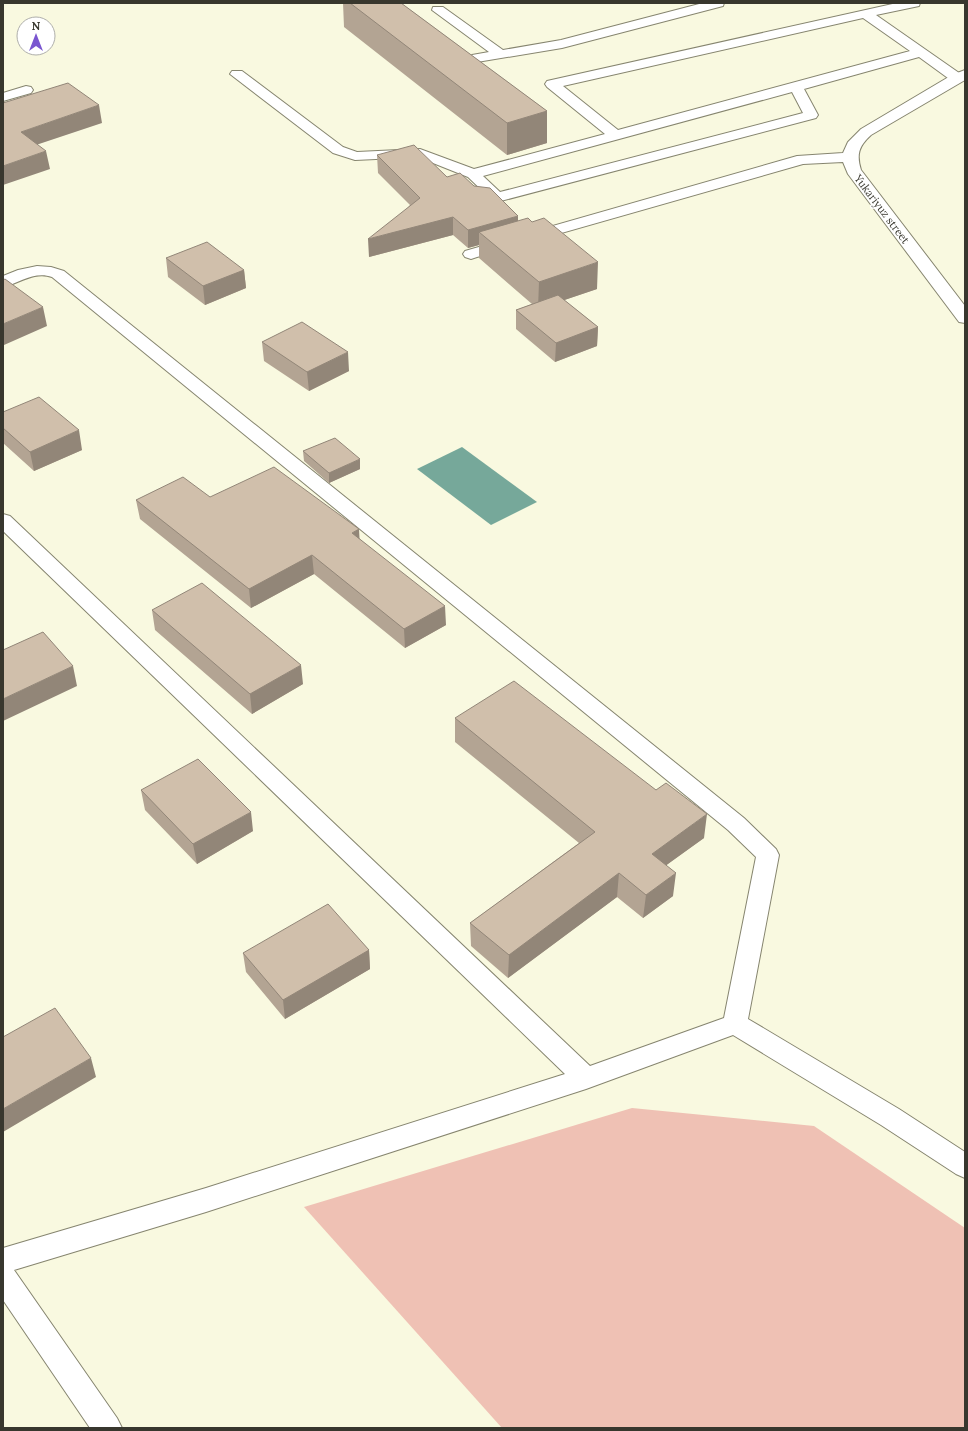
<svg xmlns="http://www.w3.org/2000/svg" width="968" height="1431" font-family="Lora,serif">
<style>
.green{fill:#efc1b4}
.water{fill:#76a89a}
.lines{fill:none;stroke-linecap:round;stroke-linejoin:round}
.service-casing{stroke:#86856f;stroke-width:2}
.minor-casing{stroke:#86856f;stroke-width:2}
.service{fill:#fff;fill-rule:evenodd}
.minor{fill:#fff;fill-rule:evenodd}
.wall{fill:#b3a493}
.shaded-wall{fill:#928678}
.building{fill:#d0bfab;stroke:#928678}
.labels{text-anchor:middle;stroke-width:3;stroke-linejoin:round;paint-order:stroke}
.far-street-label{font-size:11px;fill:#38372e;stroke:#fff}
</style>
<rect width="100%" height="100%" fill="#f9f9e0"/>
<path class="green" d="M632,1108L814,1126L965,1228V1428H502L304,1207Z"/>
<path class="water" d="M462,447L537,502L491,525L417,469Z"/>
<g class="lines">
<defs>
<path id="service" d="M703,3H724L723,6L562,48L477,62L472,61L470,58L472,55L489,52L432,10L433,7H443L503,50L561,40Z
M897,3H920L919,6L876,15L962,75L964,78L962,81L957,82L952,81L919,57L804,89L818,115L816,118L497,202L492,200L468,177L418,157L355,160L333,153L230,74L232,71H242L343,147L357,152L420,149L474,169L605,134L547,87L545,84L547,81ZM863,18L910,51L618,130L563,86ZM792,92L803,113L500,192L483,176Z
M26,86L31,87L33,90L31,93L3,101V93Z
M37,266L51,267L64,271L744,818L776,849L779,855L748,1019L899,1109L965,1152V1178L956,1174L881,1125L733,1035L586,1089L206,1212L14,1270L117,1418L122,1428H90L3,1300V1248L206,1188L565,1074L3,531V514L10,516L590,1066L724,1018L756,857L728,830L52,277C34,271 20,283 3,287V276L18,270Z"/>
<path id="minor" d="M965,70V80L871,135C859,146 856,154 861,170L965,306V323L959,322L848,174L843,162L803,164L477,257L471,259L465,257L463,254L465,251L797,156L843,153L848,142L861,129L952,75Z"/>
</defs>
<use href="#service" class="service-casing"/>
<use href="#minor" class="minor-casing"/>
<use href="#service" class="service"/>
<use href="#minor" class="minor"/>
</g>
<path class="wall" d="M343,3H401L547,111V143L507,155L344,27Z
M377,155L447,177L474,186L518,221L597,289L564,300L598,327L597,346L555,362L516,329V310L532,304L479,258V245L468,248L453,235L369,257L410,205L378,173Z
M166,258L244,270L246,288L205,305L168,277Z
M262,342L349,371L309,391L264,361Z
M3,412L82,450L34,471L3,443Z
M303,451L360,469L329,483L304,461Z
M210,497L359,538L446,625L405,648L314,574L251,608L140,519L136,500Z
M152,610L303,684L252,714L155,630Z
M455,718L656,790L704,838L666,865L673,896L643,918L617,897L508,978L471,946L470,923L579,843L455,742Z
M141,790L253,831L197,864L145,810Z
M369,950L370,969L285,1019L246,972L243,953Z"/>
<path class="shaded-wall" d="M99,105L102,123L24,149L21,132Z
M547,111V143L507,155V123Z
M46,151L50,169L3,185V166Z
M518,216V234L479,232V245L468,248V230Z
M453,217V235L369,257L368,239Z
M598,262L597,289L538,309L539,282Z
M244,270L246,288L205,305L203,286Z
M43,307L47,326L4,345L3,342V324Z
M598,327L597,346L555,362L556,343Z
M348,352L349,371L309,391L307,372Z
M79,430L82,450L34,471L30,452Z
M360,459V469L329,483V473Z
M359,529L360,548L352,533Z
M312,555L314,574L251,608L249,589Z
M445,606L446,625L405,648L404,629Z
M301,665L303,684L252,714L250,694Z
M73,666L77,686L3,721V699Z
M251,812L253,831L197,864L193,844Z
M707,814L704,838L650,877L652,854Z
M619,873L617,897L508,978L509,955Z
M676,873L673,896L643,918L646,895Z
M369,950L370,969L285,1019L283,1000Z
M91,1058L96,1077L3,1132V1109Z"/>
<path class="building" d="M350,3H401L547,111L507,123Z
M68,83L99,105L21,132L46,151L3,166V103Z
M414,145L447,177L460,173L474,186L490,188L518,216L468,230L453,217L368,239L420,198L377,155Z
M528,218L532,222L544,218L598,262L539,282L479,232Z
M207,242L244,270L203,286L166,258Z
M5,279L43,307L3,324V280Z
M558,295L598,327L556,343L516,310Z
M302,322L348,352L307,372L262,342Z
M39,397L79,430L30,452L3,428V412Z
M335,438L360,459L329,473L303,451Z
M274,467L359,529L352,533L445,606L404,629L312,555L249,589L136,500L183,477L210,497Z
M202,583L301,665L250,694L152,610Z
M43,632L73,666L3,699V650Z
M514,681L656,790L666,783L707,814L652,854L676,873L646,895L619,873L509,955L470,923L595,832L455,718Z
M198,759L251,812L193,844L141,790Z
M328,904L369,950L283,1000L243,953Z
M55,1008L91,1058L3,1109V1037Z"/>
<g class="labels">
<g class="far-street-label">
<text transform="translate(882 209) rotate(53)" y="4">Yukariyuz street</text>
</g>
</g>
<rect width="968" height="1431" fill="none" stroke="#38372e" stroke-width="8"/>
<g transform="translate(36 36)"><circle r="19" fill="#ffffff" stroke="#afafab"/>
<path d="M0-3L7 15L0 10L-7 15Z" fill="#7a56d0"/>
<text y="-6" font-size="11" font-weight="bold" text-anchor="middle" fill="#38372e">N</text>
</g>
</svg>
